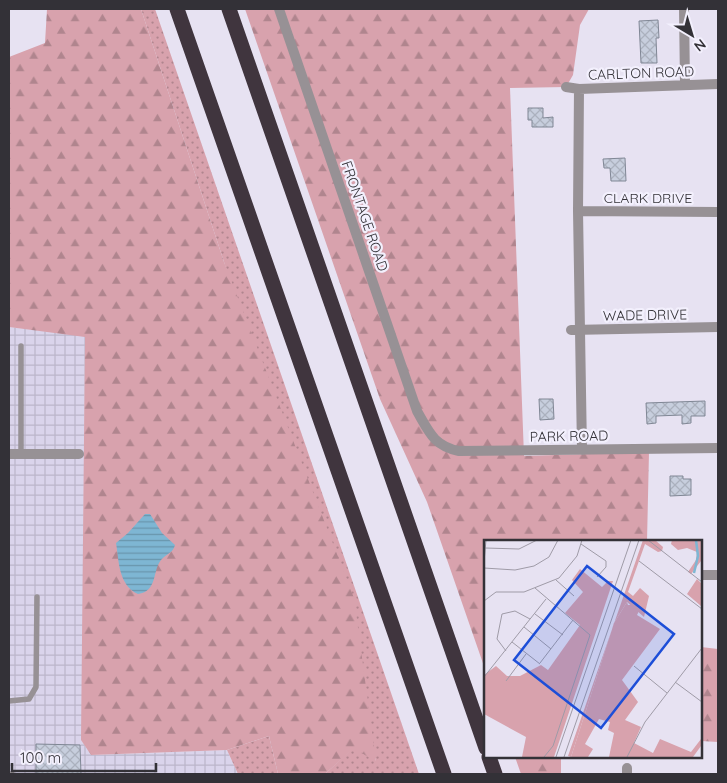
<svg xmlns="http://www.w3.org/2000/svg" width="727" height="783" font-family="Quicksand,sans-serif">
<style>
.industrial{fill:url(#industrial-grid)}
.grass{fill:url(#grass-dots)}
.forest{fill:url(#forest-firs)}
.water{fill:url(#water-rules)}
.building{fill:url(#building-cross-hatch);stroke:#808795}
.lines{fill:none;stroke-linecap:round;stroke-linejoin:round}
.lane{stroke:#979195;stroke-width:5.5}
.street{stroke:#979195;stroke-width:10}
.highway{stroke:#40353e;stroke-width:15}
.labels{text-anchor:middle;stroke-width:4.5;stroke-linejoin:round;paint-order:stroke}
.street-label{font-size:14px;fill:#333137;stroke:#f3f0fd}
.inset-river{fill:none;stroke:#7eb6d3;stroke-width:2.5}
.inset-road{fill:none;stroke:#9f9ba7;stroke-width:1}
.view{fill:#1d4ed8;fill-opacity:0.15;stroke:#1d4ed8;stroke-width:2.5}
.inset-edge{fill:none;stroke:#333137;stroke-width:2.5}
</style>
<defs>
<pattern id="industrial-grid" width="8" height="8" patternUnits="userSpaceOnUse" patternTransform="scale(1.25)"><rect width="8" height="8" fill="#dad4eb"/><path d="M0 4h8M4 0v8" fill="none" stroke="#bcb6ca"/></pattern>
<pattern id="grass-dots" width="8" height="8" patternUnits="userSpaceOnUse" patternTransform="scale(1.25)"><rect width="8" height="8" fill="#d8a2ad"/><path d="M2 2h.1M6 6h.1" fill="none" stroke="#b0858e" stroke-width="1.8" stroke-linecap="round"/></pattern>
<pattern id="forest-firs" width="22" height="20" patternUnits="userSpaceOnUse" patternTransform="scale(1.25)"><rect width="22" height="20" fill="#d8a2ad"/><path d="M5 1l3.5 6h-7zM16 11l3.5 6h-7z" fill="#b0858e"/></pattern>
<pattern id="water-rules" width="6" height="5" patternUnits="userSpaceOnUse" patternTransform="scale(1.25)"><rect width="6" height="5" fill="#7eb6d3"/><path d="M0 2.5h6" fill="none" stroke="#6895ac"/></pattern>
<pattern id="building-cross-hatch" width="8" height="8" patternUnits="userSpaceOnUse" patternTransform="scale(1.25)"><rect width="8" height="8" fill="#c7cedd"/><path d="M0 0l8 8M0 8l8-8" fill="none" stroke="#abb1be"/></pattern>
</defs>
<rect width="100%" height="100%" fill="#e7e2f2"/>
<path class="industrial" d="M9,327L85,336L82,741L91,755L227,750L238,774H9Z"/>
<path class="grass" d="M141,9H155L419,774H325L354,747L376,761L224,262Z
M269,736L278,774H238L227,750Z"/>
<path class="forest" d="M47,9H141L224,262L354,598L376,762L354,748L325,774H278L269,736L227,750L91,755L81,740L85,337L9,327V57L45,43Z
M245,9H589L580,25L573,75L566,87L510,88L524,456L649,452L647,542H486V672L427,502L380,399Z
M701,647L718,649V742L701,741Z
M515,757H561V774H521Z"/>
<path class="water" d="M145,514H150L162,533L175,545C173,553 166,554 161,560C152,571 158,591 138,594C118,585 119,560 116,543L128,533Z"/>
<path class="building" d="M658,20L659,38H656L657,63H641L639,21Z
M528,108H543V118L553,117V127H532V120H528Z
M625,158L626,181H611L610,168H604L603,159Z
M539,399H553L554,419L540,420Z
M705,401V416H691V423L682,424V415L656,416V423L647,424L646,403Z
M670,476H683V479H691V495L670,496Z
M36,744L80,745L81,774H36Z"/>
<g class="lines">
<path class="lane" d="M21,346V454
M9,701L29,699L36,687L37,597
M9,774H12"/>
<path class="street" d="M279,9L417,411C429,432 434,446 459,451L718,448
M684,9L685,84
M566,87L579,89L718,84
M579,89L578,211L582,450
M578,211L718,212
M571,330L718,327
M9,454H79
M701,575H718
M627,774V768"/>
<path class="highway" d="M177,9L444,774
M229,9L486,748
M489,757L495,774"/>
</g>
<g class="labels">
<g class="street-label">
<text transform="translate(641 73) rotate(-2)" y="5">CARLTON ROAD</text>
<text x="648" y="203">CLARK DRIVE</text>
<text transform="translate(365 216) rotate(71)" y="5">FRONTAGE ROAD</text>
<text transform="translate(645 315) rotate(-1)" y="5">WADE DRIVE</text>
<text transform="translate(569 436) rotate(-1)" y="5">PARK ROAD</text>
</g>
</g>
<g transform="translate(484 540)">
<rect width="218" height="218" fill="#e7e2f2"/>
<path d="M159,0H171L179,7L178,11L174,12L161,4L144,52L149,56L156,48L165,56L160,77L143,62L130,83L87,217L84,216Z" fill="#d8a2ad"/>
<path d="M188,0H217V21L207,34L204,32L212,20L213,12L203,8L194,10L187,4ZM96,29L118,47L124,41H129L70,217H38L42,197L0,174V135L12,126L23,136H36L57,125L64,130L96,85L81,73L99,52L88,40ZM213,39L217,43V66L203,54ZM143,62L144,65H152L156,69L153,75L176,89L138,140L154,162L141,180L157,187L150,203L169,213L176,199L207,212L217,199V206L209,217H125L130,193L124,190L126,182L115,179L101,204L109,209L104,217H84H87L130,83Z" fill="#d8a2ad"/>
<path class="inset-river" d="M210,33L214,16L212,0"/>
<path class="inset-road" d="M164,0L218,42M97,4L122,21V27L113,37M1,8L35,9L53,0M155,21L218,69M0,22L2,0M0,28L31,30L50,26L65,17L74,0M72,40L90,56M51,48L106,95L69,206L60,217M0,61L12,52H40L75,38L93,16L98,0M51,74L79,95M40,87L67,109M28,102L56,124M22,111L13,99L18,74L31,71L46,79M56,123L89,80M150,126L183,153M0,137L62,59M22,141L42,114M191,142L218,162M72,217L147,0M80,217L155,0M143,217L161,182L218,108"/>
<path class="view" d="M103,26L190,94L117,188L30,120Z"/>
<rect width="218" height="218" class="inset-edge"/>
</g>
<rect width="727" height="783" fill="none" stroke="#333137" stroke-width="20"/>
<g transform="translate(692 35) rotate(142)" stroke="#f3f0fd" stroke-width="4" paint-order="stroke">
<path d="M0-4L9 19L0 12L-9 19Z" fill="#333137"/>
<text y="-8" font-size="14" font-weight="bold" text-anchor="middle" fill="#333137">N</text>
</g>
<path d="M12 763v8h144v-8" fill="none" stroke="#333137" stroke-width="2.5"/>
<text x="20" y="763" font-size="15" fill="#333137" stroke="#f3f0fd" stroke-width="4" paint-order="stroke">100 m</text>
</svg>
